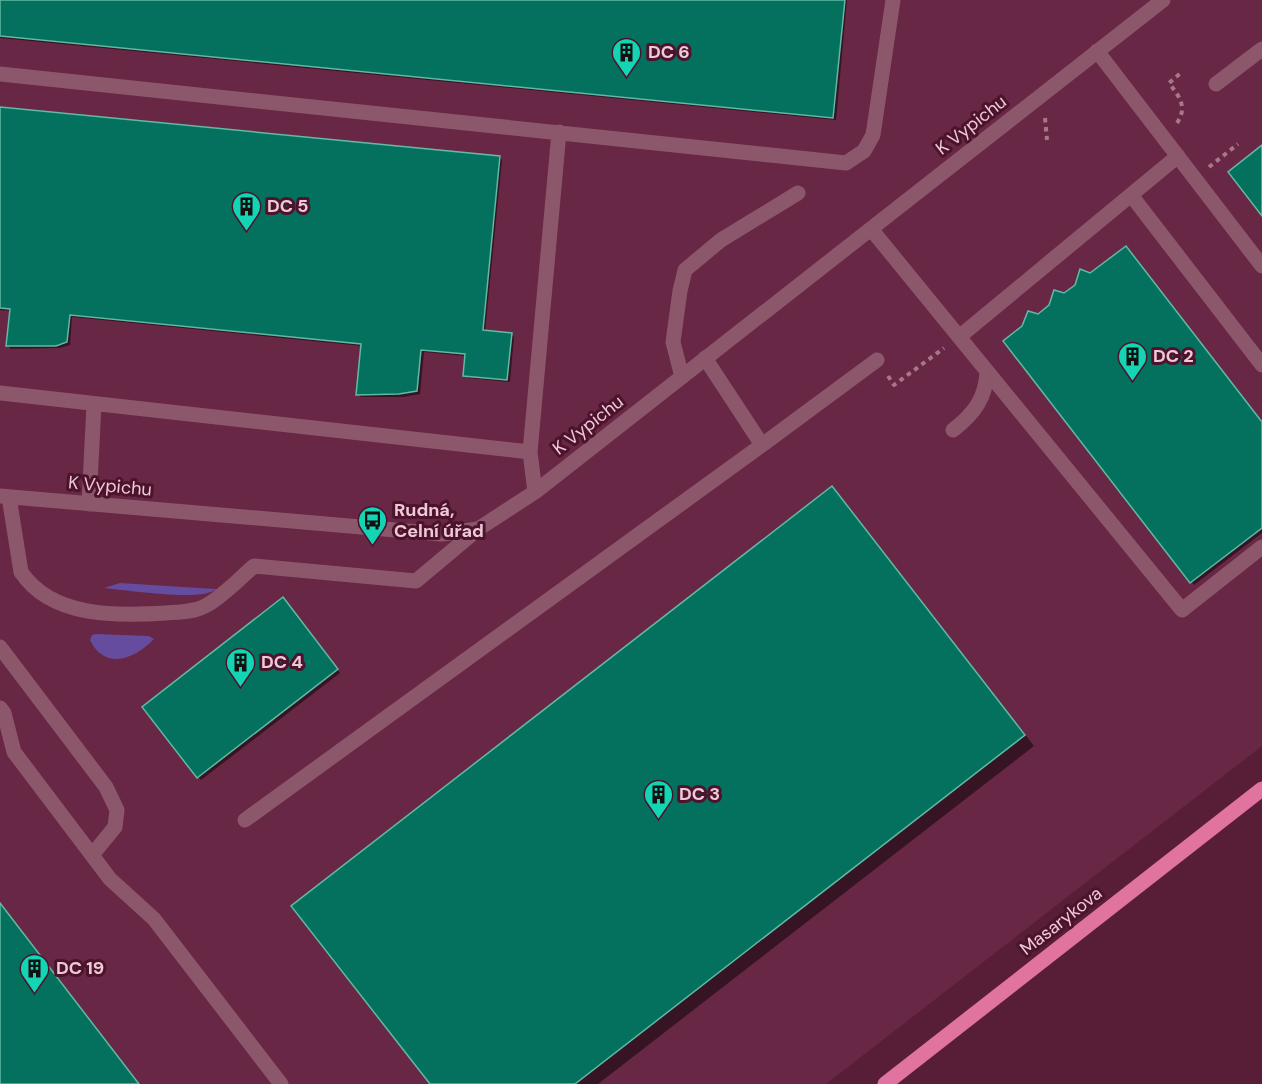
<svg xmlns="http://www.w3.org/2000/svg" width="1262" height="1084" font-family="'DM Sans',sans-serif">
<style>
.built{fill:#682744}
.green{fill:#654c9e}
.shadow{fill:#0007}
.building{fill:#04715e;stroke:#62b9a4;stroke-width:1.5}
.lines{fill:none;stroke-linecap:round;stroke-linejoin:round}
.path{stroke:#a7778a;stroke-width:4;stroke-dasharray:4.5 4.5;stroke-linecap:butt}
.minor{stroke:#8d576b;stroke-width:15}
.major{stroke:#e073a0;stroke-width:15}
.labels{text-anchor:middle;stroke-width:6;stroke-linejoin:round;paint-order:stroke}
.poi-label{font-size:18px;font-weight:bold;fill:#efc9d6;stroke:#4c132d;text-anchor:start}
.street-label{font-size:18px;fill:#efc9d6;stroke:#4c132d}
</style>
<rect width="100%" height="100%" fill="#581e38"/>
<path class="built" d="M0,0H1262V746L826,1084H0Z"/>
<path class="green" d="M120,583L215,589H217C201,602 127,590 104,588Z
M96,634L149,636L154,639C135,659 105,671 90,640L92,635Z"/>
<path class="shadow" d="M0,0H847L836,120L0,38Z
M0,108L499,157L502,160L485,332L511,334L514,337L510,382L468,378L465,375L466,356L424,352L420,394L403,397H361L358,394L363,346L72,317L70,345L59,348L11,349L8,346L11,311L0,310Z
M1005,341L1262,423V533L1194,585Z
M832,488L842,499L1034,746L598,1084H431Z
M286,602L340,673L201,780L144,707Z"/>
<path class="building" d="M0,0H845L833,118L0,36Z
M0,107L500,156L483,330L512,333L507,380L463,376L465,354L421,350L417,391L399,394L356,395L361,344L70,315L67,342L56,346H6L10,309L0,308Z
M1262,145V216L1228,172Z
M1126,246L1262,422V528L1190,583L1003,341L1022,326L1028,311L1038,314L1049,305L1054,290L1064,293L1075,285L1080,269L1090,273Z
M832,486L1025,735L575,1084H430L291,906Z
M283,597L338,669L197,778L142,707Z
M0,903L139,1084H0Z"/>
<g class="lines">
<path class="path" d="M1045,118L1047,140
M1177,123C1188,107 1179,96 1169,83L1182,72
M1209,167L1238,144
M888,376L894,385L944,348"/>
<path class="minor" d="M1097,51L1262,266
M0,74L846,163L864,151L873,135L893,0
M1216,84L1262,49
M1131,195L1262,365
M871,229L1182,610L1262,547
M959,337L1178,156
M682,377L673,342L680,291L685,270L721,240L798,193
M0,393L530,452
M953,430C974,414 986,398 987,371
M762,445L877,360
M535,492L530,452L559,132
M0,496L442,534L478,529L535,492L1163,0
M9,497L21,572C52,618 117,616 166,613C179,612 196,612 207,605C223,596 240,578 254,566L416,581L478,529
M89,504L94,404
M0,647L106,787L117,810L115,827L92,855
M0,708L4,713L14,752L110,879L154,919L281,1084
M245,820L762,445L705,358"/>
<path class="major" d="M885,1084L1262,789"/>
</g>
<defs>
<symbol id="building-pin" viewBox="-11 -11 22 30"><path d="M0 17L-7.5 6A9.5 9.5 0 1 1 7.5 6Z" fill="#14d5b3" stroke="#4c132d"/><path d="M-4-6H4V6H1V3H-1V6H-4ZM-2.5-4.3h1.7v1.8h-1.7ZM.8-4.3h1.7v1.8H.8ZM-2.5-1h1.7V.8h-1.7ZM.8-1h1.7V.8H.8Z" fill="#111"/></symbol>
<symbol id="bus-pin" viewBox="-11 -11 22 30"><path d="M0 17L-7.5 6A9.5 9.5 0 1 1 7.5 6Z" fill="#14d5b3" stroke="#4c132d"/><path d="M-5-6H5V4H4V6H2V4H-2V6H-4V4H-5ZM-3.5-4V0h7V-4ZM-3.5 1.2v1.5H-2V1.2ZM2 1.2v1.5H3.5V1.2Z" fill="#111"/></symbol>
</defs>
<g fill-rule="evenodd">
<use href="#building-pin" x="610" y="36" width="33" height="45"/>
<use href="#building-pin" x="230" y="190" width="33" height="45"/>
<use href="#building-pin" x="1116" y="340" width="33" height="45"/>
<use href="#bus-pin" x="356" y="504" width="33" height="45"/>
<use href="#building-pin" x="224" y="646" width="33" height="45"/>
<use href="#building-pin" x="642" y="778" width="33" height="45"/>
<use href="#building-pin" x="18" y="952" width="33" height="45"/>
</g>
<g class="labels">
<g class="poi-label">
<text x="648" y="58">DC 6</text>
<text x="267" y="212">DC 5</text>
<text x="1153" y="362">DC 2</text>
<text x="394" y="516">Rudná,<tspan x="394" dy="21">Celní úřad</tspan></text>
<text x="261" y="668">DC 4</text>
<text x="679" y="800">DC 3</text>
<text x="56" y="974">DC 19</text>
</g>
<g class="street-label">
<text transform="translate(971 125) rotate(-38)" y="6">K Vypichu</text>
<text transform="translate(588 425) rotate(-38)" y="6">K Vypichu</text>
<text transform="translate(110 486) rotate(5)" y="6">K Vypichu</text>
<text transform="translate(1061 921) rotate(-38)" y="6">Masarykova</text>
</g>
</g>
</svg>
